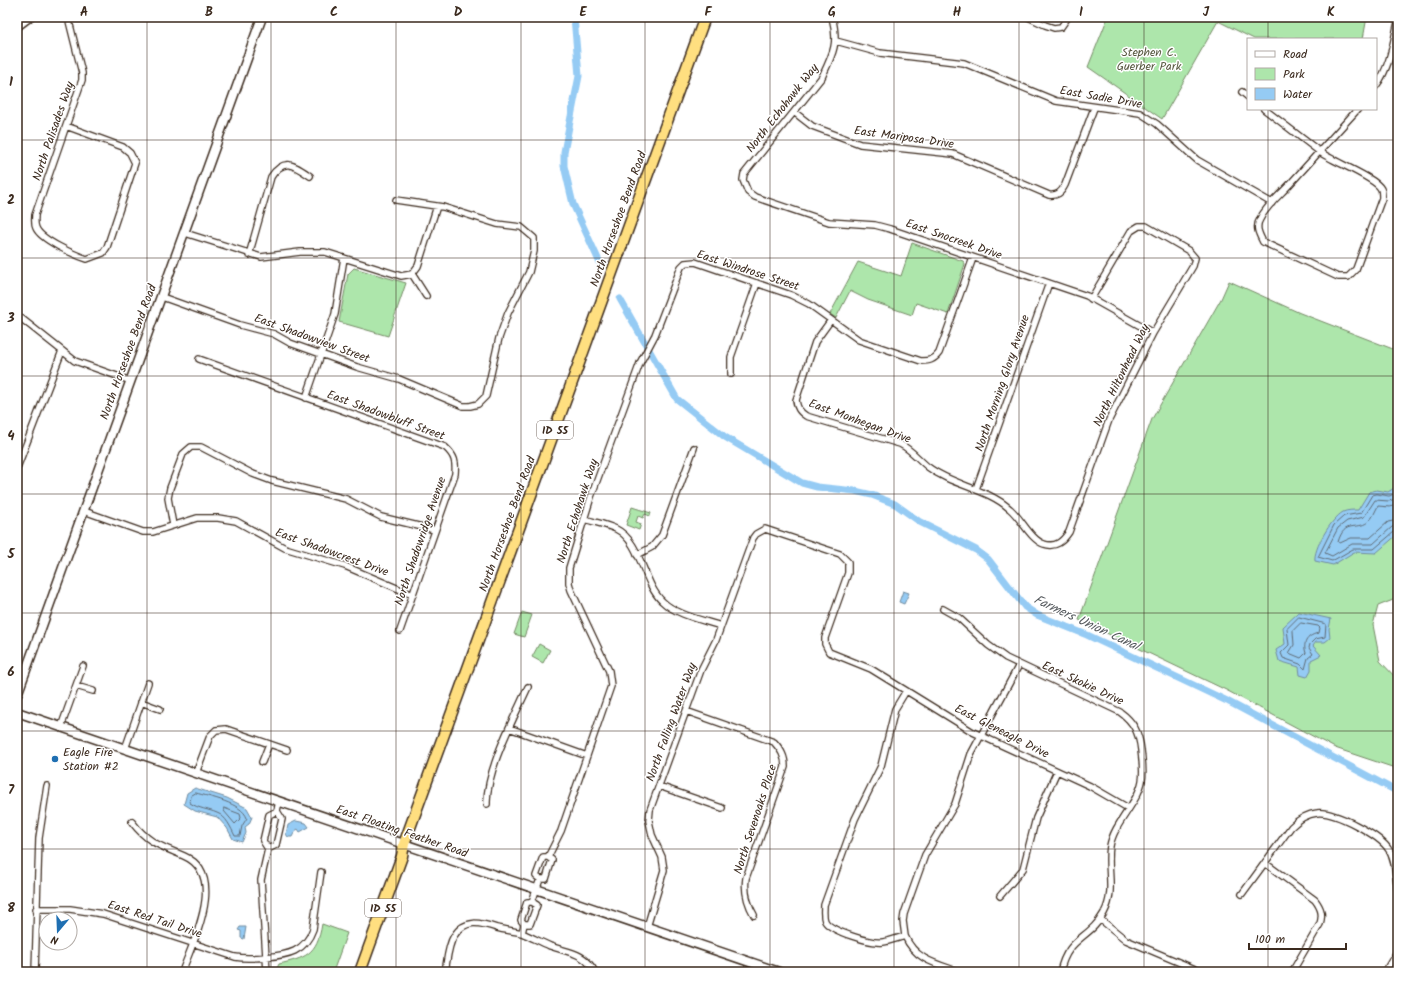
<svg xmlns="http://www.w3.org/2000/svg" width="1415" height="989" font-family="Kalam,sans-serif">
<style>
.green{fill:#ade6ab;stroke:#748864}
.water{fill:#95cbf4;stroke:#718b9e}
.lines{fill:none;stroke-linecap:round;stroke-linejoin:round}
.shore{stroke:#5f6a74;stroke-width:1}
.canal{stroke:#95cbf4;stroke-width:7}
.street-casing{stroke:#3b2a1e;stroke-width:8}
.secondary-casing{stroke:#3b2a1e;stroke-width:11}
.highway-casing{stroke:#3b2a1e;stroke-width:13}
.street{stroke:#fff;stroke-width:5.5}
.secondary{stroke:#fff;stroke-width:8}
.highway{stroke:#ffdf80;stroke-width:10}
.grid{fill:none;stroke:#3b2a1e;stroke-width:1;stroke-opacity:0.55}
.poi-dot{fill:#1f6fb2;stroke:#fff;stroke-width:1.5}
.labels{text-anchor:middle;stroke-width:3;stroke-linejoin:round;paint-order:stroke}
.shield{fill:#fff;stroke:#766a62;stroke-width:1}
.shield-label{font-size:11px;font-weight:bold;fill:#3b2a1e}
.park-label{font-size:12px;fill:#585941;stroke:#fff}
.street-label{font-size:12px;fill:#3b2a1e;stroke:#fff}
.poi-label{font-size:12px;fill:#3b2a1e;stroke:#fff;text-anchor:start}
.water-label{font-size:13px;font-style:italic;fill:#565a5e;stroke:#fff}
.neatline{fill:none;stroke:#3b2a1e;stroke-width:1.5}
.grid-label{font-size:13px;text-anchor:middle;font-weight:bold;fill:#3b2a1e}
</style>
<rect width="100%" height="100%" fill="#fff"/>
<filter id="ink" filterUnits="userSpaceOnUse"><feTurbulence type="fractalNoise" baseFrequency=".025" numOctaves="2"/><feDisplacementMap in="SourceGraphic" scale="8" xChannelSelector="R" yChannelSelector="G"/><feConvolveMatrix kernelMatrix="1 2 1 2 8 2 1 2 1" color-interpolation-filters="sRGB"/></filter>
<g filter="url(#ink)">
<path class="green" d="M1108,17H1367L1363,39H1254L1218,21L1162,119L1088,67Z
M912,243L963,261L965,264L948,314L916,303L912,315L868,300L850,291L836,318L830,314L858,262L901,276Z
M354,268L406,283L388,336L339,322L348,274Z
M1229,281L1300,313L1398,351V598L1378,606L1373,625L1380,661L1398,680V769L1335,748L1226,690L1079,620L1152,419L1221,299Z
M632,507L651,513L650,516L645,514L643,518L638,516L636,522L641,524L639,530L626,525Z
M522,612L532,615L524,637L514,634Z
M539,644L550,650L543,663L532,657Z
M322,924L347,933L333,972H275L279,964C305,958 317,955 322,924Z"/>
<path class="water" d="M1394,488L1398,489V534L1376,553L1354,552L1333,565L1315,561C1313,549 1331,519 1343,512C1347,510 1353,510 1358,510L1369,492L1377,490L1388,492Z
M903,591L909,593L904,604L899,602Z
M1299,612L1331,619L1329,629L1330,638L1325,642H1316L1313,646L1321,655L1311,660V670L1307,677L1300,675L1299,667L1279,661L1276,650L1285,644L1283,627Z
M195,788L227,798L247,808L252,817L249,824L245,827L246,833L242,842L233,839L227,828L217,817L195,811L184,804L187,793Z
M296,821L306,823L309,827L300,832L298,829L295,831L292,837H288L286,834L288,825Z
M240,927H246L244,939L241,938V931L238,930Z"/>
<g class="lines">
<path class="shore" d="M1398,493L1389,496L1377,494L1372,495L1361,513L1344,516L1334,525L1318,557L1332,561L1353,549H1374L1394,532L1398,531
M1398,498L1389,501L1375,500L1364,517L1347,521L1338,528L1325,553L1332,556L1352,544H1373L1392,527L1398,526
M1398,504L1390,507L1378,506C1375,511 1373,518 1368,522C1356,531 1345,519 1338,542L1340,543L1351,538H1370L1388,522L1398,520
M1299,617L1326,624L1325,637L1315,639L1310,644L1309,648L1313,654L1308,658L1305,669L1300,664L1283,658L1281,653L1289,645L1287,629Z
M1301,623L1318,626L1320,628L1319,633C1308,635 1302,642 1306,653L1301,658L1289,653L1294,645L1293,631Z
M196,793C210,797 242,803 247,818L242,826L240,836H235C231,828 226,816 217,813C208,809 199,809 190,803L191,796Z
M224,808L240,814L241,818L235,824L224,811Z"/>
<path class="canal" d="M574,17L579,76L564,152V166L573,204L599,261
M620,299L677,399L725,437L802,483L817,487L855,491L872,495L895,504L920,522L976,550L988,559L1025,607L1037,615L1087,635L1227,701L1398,792"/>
<defs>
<path id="street" d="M832,17C839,43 833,54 822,77L744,174L743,180L748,192L755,197L829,222L875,225L890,229L1087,296L1153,333
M1028,17L1045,25L1054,28L1061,27L1068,17
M836,41L880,53L964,63L1056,101L1140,113L1157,124L1197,160L1272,203
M1376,86C1390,67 1393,44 1398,22
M1242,92L1248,97
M1264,109L1320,152C1332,161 1376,178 1381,189C1382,191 1382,196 1382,198L1356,269L1348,277H1338L1263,242C1259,234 1255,227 1260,219C1266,206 1280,195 1290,184C1313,159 1335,134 1358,109
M794,112L812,126L860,144L953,154L1049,195C1057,196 1061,193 1065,185L1094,108
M66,126L123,147L130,153L135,163L107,247L103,253L87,259C75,255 41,240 36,228C34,224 35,219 35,215L82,80V73L68,17
M185,233L261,257L300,252H325L401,276L412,274L426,296
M249,255L271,177C284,157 294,165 310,176
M412,274L418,266L437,206
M162,297L240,325L274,334L290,343L357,367L399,379L463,406H470L478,404L486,396L499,338L508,313L529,272L534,251V238L521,227L497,224L443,207L396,200
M17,315L75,361L131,381
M831,320L815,342L796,400C797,408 799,411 806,416L900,444C912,450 918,459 928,467C953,486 987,488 1010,509C1021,518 1031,540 1044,544C1056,548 1063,541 1069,532L1109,420L1153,333L1193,266L1195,258L1189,251L1146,226H1139L1131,231L1091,299
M199,359L445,447C455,456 456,462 455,474L400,631
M731,374V357L757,283
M306,398L335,314L344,258
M17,468L62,351
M976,489L1049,283
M84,511L143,532H153L197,518H218L236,521L285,548L345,566L413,595
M584,519C594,522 606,524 616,529C641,541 643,583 662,601C676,615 703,620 721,626
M173,525L168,498L170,488L183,454L191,447H201L253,474L272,481L346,499L381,517L435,530
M637,555L652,547L662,535L694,448
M943,609L959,618L988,645L1006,658L1120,712C1134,722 1139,733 1141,750C1142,760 1144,771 1142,781C1138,803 1114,823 1110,846C1106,869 1116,891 1104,913C1089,940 1068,936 1060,972
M76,686L93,691
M906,691L895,709L881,766L855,819L824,905C824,911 823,916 825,921C830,931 872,944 883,942C890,941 898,938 905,936C915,960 937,964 960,972
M141,702L160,709
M686,711L774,742C781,750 785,756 785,767L746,878C744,892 747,903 754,915
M61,727L83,666
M509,728L587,756
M125,749L148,683
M262,762L269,744
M196,773L210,736L216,730L226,729L287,750
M659,786L722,808
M487,804C486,770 514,718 528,687
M277,811L282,819L276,845L268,849L263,841L269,815L277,811L279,801
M132,822C148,843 161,846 184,856C228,875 193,941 182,972
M543,857H548L552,860L546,879H540L536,876Z
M548,857L561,831L611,686L609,671L571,590L569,583V568L591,497L640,363L655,335L681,267L685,263L695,262L791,295L809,304L859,340L921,361C929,361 934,360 939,353L973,258
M1265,863L1315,900C1321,908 1323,914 1320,924L1292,972
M1242,894L1291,827C1298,820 1306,814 1317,813C1334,811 1380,835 1389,850C1396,862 1396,878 1398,892
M1000,896L1023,869L1036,818L1057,771
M527,902H532L537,905L530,924H524L521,920Z
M532,902L540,879
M36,909H70L103,914L235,957C246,959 256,958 266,957C288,955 305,952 313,929L321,872
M1100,919L1126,940L1202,972
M647,927L664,870L662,857L652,835L649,821L650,810L701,670L716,640L753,538L756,534L765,529L840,554L848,562V573L825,638V644L829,652L871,669L973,732L1090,786L1128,808
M522,933C531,937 541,942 550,946C570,953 584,952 595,972
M905,936L903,921L904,914L925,855L955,804L971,754L1019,665
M35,972L39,838L47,786
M267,972L261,880L268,849
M445,972C447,961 448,945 454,936C465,918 481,923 497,928C505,930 514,931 522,933L524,924
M1385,972L1398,950"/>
<path id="secondary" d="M17,26L29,17
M17,695L262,17
M17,712L779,972"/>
<path id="highway" d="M360,972L402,856L404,844L705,17"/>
</defs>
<use href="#street" class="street-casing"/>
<use href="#secondary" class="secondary-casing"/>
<use href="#highway" class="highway-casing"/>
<use href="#street" class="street"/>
<use href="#secondary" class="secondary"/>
<use href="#highway" class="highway"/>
</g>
</g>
<path class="grid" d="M147,17V972M271,17V972M396,17V972M521,17V972M645,17V972M770,17V972M894,17V972M1019,17V972M1144,17V972M1268,17V39M1268,109V972M17,140H1398M17,258H1398M17,376H1398M17,494H1398M17,613H1398M17,731H1398M17,849H1398"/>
<circle class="poi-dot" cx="55" cy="759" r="4"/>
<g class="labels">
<g class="shield">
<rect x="537" y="421" width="36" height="18" rx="3"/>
<rect x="365" y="899" width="36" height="18" rx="3"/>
</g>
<g class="shield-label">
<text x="555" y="434">ID 55</text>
<text x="383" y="912">ID 55</text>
</g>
<g class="park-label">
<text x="1149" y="56">Stephen C.<tspan x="1149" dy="14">Guerber Park</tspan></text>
</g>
<g class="street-label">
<text transform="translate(1101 97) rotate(10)" y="4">East Sadie Drive</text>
<text transform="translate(782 108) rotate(-52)" y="4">North Echohawk Way</text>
<text transform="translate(53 131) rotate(-71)" y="4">North Palisades Way</text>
<text transform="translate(904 137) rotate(8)" y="4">East Mariposa Drive</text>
<text transform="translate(618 219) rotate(-70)" y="4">North Horseshoe Bend Road</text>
<text transform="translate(954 239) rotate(19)" y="4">East Snocreek Drive</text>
<text transform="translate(748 270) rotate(18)" y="4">East Windrose Street</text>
<text transform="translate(312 338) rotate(20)" y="4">East Shadowview Street</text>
<text transform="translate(128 352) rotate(-70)" y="4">North Horseshoe Bend Road</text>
<text transform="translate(1121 375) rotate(-64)" y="4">North Hiltonhead Way</text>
<text transform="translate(1002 383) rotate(-71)" y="4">North Morning Glory Avenue</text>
<text transform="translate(386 415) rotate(20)" y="4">East Shadowbluff Street</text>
<text transform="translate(860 421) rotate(20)" y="4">East Monhegan Drive</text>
<text transform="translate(577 511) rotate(-72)" y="4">North Echohawk Way</text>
<text transform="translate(507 524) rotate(-70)" y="4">North Horseshoe Bend Road</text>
<text transform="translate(420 541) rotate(-71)" y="4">North Shadowridge Avenue</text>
<text transform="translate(332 552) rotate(20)" y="4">East Shadowcrest Drive</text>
<text transform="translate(1083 683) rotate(25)" y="4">East Skokie Drive</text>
<text transform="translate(671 722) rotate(-70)" y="4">North Falling Water Way</text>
<text transform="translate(1002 731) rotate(27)" y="4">East Gleneagle Drive</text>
<text transform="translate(755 819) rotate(-72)" y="4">North Sevenoaks Place</text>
<text transform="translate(402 831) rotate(19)" y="4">East Floating Feather Road</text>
<text transform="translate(155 919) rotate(18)" y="4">East Red Tail Drive</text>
</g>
<g class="poi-label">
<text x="63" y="756">Eagle Fire<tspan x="63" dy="14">Station #2</tspan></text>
</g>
<g class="water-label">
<text transform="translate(1087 622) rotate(25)" y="5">Farmers Union Canal</text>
</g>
</g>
<rect width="1415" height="989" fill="none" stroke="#fff" stroke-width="44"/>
<rect x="1247" y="38" width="130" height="72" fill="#ffffff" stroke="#b1aaa5"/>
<rect x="1255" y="51" width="20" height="6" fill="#ffffff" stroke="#b1aaa5"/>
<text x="1283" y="58" font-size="12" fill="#3b2a1e">Road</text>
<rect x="1255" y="68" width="20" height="12" fill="#ade6ab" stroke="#b1aaa5"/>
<text x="1283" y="78" font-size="12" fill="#3b2a1e">Park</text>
<rect x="1255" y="88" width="20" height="12" fill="#95cbf4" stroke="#b1aaa5"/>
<text x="1283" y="98" font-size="12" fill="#3b2a1e">Water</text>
<g transform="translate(58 931) rotate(199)"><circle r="19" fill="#ffffff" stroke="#b1aaa5"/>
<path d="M0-3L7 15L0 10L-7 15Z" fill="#1f6fb2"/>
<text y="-6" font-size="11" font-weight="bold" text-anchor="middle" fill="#3b2a1e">N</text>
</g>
<path d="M1249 943v6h97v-6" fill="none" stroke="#3b2a1e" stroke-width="2"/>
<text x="1255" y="943" font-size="12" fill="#3b2a1e" stroke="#ffffff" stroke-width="3" paint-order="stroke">100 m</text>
<rect x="22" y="22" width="1371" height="945" class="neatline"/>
<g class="grid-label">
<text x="84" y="16">A</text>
<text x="209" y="16">B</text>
<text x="334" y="16">C</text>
<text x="458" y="16">D</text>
<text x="583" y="16">E</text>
<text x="708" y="16">F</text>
<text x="832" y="16">G</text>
<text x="957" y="16">H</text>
<text x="1081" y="16">I</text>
<text x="1206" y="16">J</text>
<text x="1331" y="16">K</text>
<text x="11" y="86">1</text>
<text x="11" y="204">2</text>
<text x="11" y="322">3</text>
<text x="11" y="440">4</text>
<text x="11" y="558">5</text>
<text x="11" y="676">6</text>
<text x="11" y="794">7</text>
<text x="11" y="912">8</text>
</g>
</svg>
